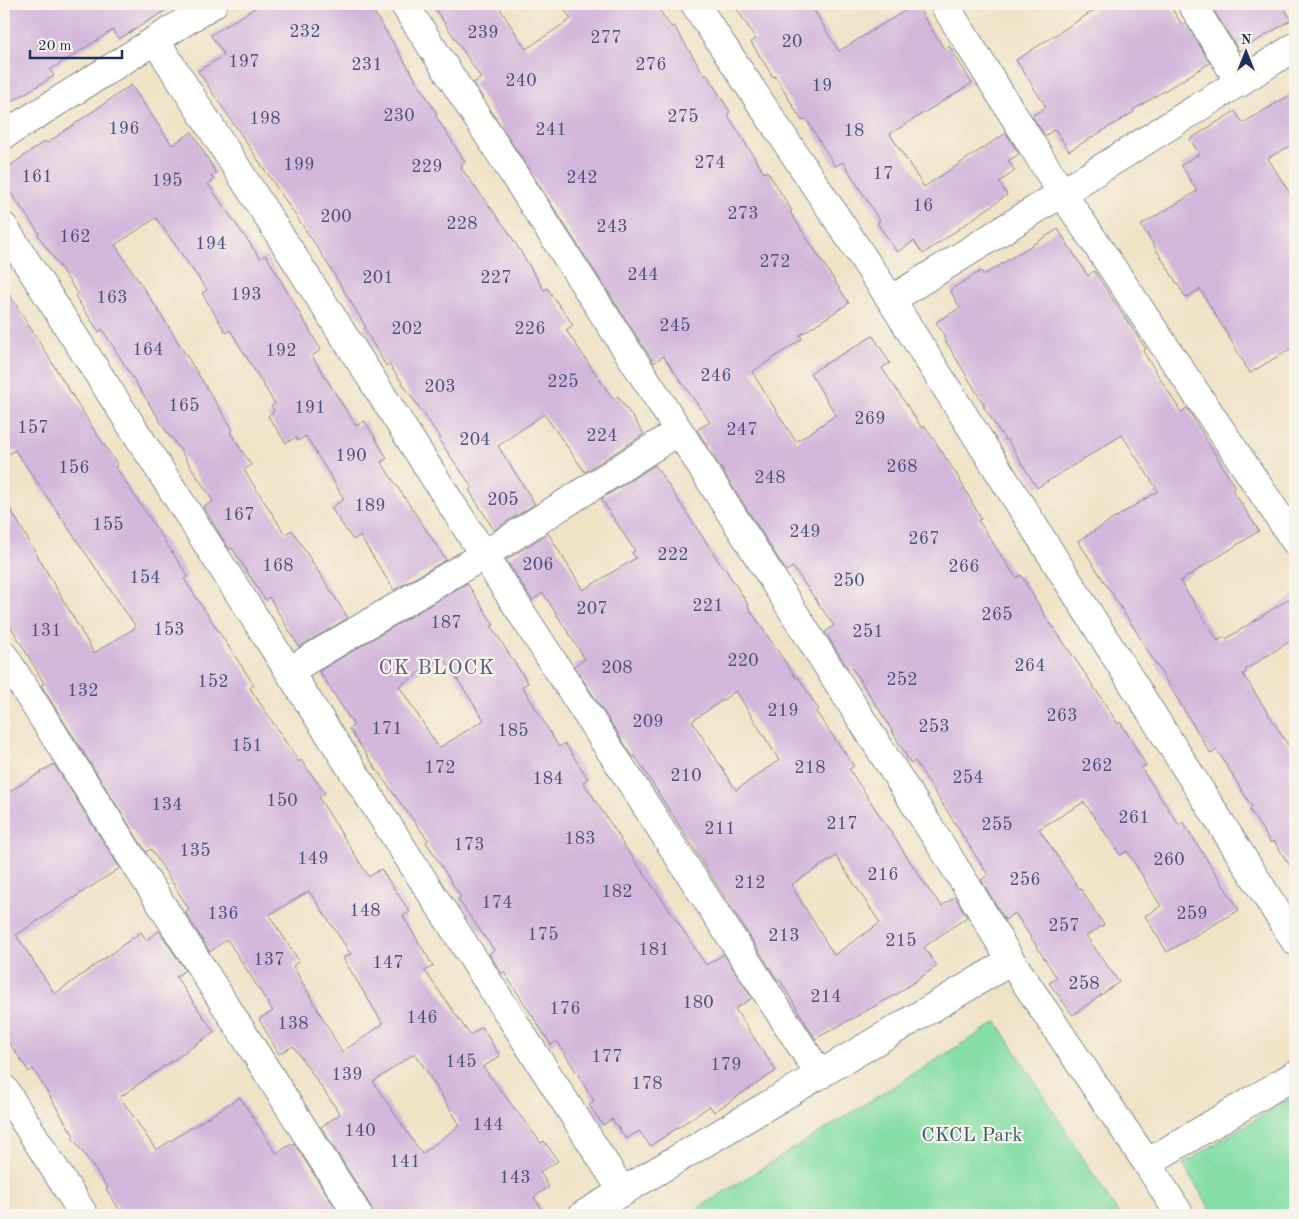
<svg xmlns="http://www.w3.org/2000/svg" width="1299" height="1219" font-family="'Old Standard TT',serif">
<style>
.green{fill:#84dea4;stroke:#508681}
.building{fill:#d3b6db;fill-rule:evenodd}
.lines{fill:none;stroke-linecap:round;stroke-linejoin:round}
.street-casing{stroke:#858992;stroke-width:30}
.street{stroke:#fff;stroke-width:28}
.labels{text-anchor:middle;stroke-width:4.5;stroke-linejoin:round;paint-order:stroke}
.number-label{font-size:18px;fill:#49517d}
.park-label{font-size:20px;fill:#355b70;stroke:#f7f3e8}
.neighbourhood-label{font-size:21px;letter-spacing:1px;fill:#5b5e8a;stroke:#f7f3e8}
</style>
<rect width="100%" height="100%" fill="#f7f3e8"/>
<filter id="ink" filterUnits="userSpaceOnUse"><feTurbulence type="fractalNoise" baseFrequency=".02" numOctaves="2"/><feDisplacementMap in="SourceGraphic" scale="10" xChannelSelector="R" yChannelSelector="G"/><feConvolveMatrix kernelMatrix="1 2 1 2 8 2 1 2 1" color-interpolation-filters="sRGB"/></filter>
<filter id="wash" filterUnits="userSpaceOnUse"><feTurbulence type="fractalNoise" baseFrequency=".0096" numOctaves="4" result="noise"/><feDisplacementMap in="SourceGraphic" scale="20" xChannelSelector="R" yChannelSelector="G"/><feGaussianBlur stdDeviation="1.12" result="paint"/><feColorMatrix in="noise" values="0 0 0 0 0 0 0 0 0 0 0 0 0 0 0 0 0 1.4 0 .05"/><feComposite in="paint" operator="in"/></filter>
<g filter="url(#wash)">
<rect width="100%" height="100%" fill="#efe3c6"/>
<path class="green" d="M997,1022L1119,1215H687Z
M1295,1095V1215H1214L1183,1164Z"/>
<g id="blocks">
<path class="building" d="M18,4H176L119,39L113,30L50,70L54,76L4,106V13Z
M261,4H366L372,9L437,114L435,115L465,162L461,165L463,167L461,168L508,231L544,290L547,288L573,325L566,330L613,399L618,396L644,434L585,472L544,414L498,446L535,504L494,530L469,490L472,487L439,440L441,439L389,364L386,366L364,328L366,327L321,253L198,71L224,55L211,35Z
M432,4H497L526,49L571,19L561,4H655L671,27L674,26L705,76L707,75L730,112L727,114L764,173L767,171L792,211L790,212L849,303L800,335L802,339L752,372L796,442L836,415L810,373L873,336L890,363L882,368L922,428L925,426L957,475L981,519L978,520L1016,578L1021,575L1050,624H1051L1086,675L1118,724L1120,722L1146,765L1141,768L1179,825L1183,822L1239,910L1167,952L1145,916L1161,906L1127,851L1120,855L1084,802L1039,829L1080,890L1081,889L1104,925L1086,936L1119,982L1073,1015L1049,983L1057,978L1015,913L1005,920L981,880L988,875L915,761L911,764L887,722L852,668L849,670L825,632L834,626L793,567L786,571L697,430L710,422L663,356L654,363L473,83L481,78Z
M734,4H810L839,51L916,4L944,49L949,46L972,83L890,134L924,187L1006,133L1019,154L1008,161L1015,171L999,182L1007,195L923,254L914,241L897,252L877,223L880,221L843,162L835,166L806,119L802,121L775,76L773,77L751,42L756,39Z
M1104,4H1169L1182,25L1186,23L1210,63L1133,110L1134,112L1069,151L1055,129L1045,136L1032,116L1046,107L1016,60Z
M1219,4H1282L1291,20L1239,51L1212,8Z
M131,85L172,145L192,132L216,173L211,176L214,180L208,184L260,258L266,255L321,350L312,356L356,426L365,421L387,458L381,462L446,560L394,590L360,536L353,540L331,508L344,499L306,436L298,441L296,437L286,443L268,416L274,411L271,406L275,404L230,330L226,333L202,293L207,290L156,218L115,245L158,310L233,430L230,432L251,465L244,470L285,534L292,530L348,618L299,647L269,597L265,600L232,548L229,549L203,507L213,501L171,436L170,437L102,329L99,332L75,296L78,294L38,235L39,233L4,183V170L45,141L47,143Z
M1295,92V143L1268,158L1295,202V346L1250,373L1200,289L1186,298L1141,225L1197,191L1181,165L1199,154L1190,139L1235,111L1243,123Z
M1058,229L1088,276L1094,271L1146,349L1143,351L1181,412L1187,408L1235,487L1232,489L1259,531L1180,581L1218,641L1224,637L1226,639L1295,595V638L1245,670L1247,672L1243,674L1295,756V874L1274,841L1271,843L1249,809L1252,807L1217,750L1211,754L1134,628L1078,541L1158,491L1122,435L1037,488L1007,439L1005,440L983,406H985L943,337H945L936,322L960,308L950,290L981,271L984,275Z
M4,286L96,433L118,465L115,466L188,576L184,579L254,685L250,688L299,762L301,760L325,793L319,798L369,877L381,869L410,912L403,916L433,966L425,971L470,1035L482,1027L500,1056L483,1067L541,1143L544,1141L558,1161L540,1172L549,1187L534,1197L546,1215H373L371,1207L321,1127L340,1114L293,1046L279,1054L259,1019L273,1011L227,939L210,952L185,912L189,909L151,849L146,852L41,685L44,683L4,615V498L94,653L135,628L134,624L15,450L4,457ZM309,891L351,954L343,958L383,1024L342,1052L293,966L299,961L269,915ZM415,1053L460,1125L422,1154L373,1082Z
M655,465L723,568L724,567L749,606L748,607L796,678L798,677L819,710L816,712L854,766L849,769L929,890L942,906L955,897L967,917L924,947L937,966L897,994L815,1039L780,980L778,981L635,756L633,757L574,666L585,659L543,593L532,600L506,560L548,533L583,590L636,558L632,553L635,551L601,499ZM736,691L779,760L736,790L692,721ZM836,856L880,923L834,955L791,885Z
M467,583L494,625L491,626L528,683L522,686L559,747L565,743L588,779L583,782L621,839L620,840L667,906L706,965L724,954L752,998L735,1009L776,1071L714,1112L710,1106L650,1146L639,1131L626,1139L612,1119L603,1125L589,1105L594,1101L557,1041L551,1045L504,972L502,974L489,954L494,950L458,899L461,897L426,842L428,840L385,782L349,729L354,725L319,671ZM443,657L484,720L439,748L399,686Z
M54,764L120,868L16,935L55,994L141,932L146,940L159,931L185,970L176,977L214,1032L120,1097L156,1150L240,1097L276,1153L294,1143L340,1215H123L106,1189L108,1188L72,1137L74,1136L33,1069L29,1072L4,1035V795Z"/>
</g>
</g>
<g filter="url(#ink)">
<use href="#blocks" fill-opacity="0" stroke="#858992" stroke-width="1"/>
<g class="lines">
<defs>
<path id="street" d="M404,4L679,431L968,888L1011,961
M695,4L891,300L1295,941
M944,4L1062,193L1295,541
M1192,4L1240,83
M155,40L484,555L820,1075
M4,135L213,4
M4,227L623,1192
M891,300L1295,47
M4,656L358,1215
M289,671L484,555L679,431
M4,1089L84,1215
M1147,1163L1295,1075
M583,1215L1011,961L1147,1163L1180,1215"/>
</defs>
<use href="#street" class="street-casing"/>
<use href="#street" class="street"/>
</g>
</g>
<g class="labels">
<g class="number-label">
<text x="305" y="37">232</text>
<text x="483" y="38">239</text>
<text x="606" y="43">277</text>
<text x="792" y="47">20</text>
<text x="244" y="67">197</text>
<text x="367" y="70">231</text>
<text x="651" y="70">276</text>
<text x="521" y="86">240</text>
<text x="822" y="91">19</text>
<text x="399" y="121">230</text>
<text x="683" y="122">275</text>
<text x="265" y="124">198</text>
<text x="124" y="134">196</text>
<text x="551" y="135">241</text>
<text x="854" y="136">18</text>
<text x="710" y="168">274</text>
<text x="299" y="170">199</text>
<text x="427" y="172">229</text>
<text x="883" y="179">17</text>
<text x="37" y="182">161</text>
<text x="582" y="183">242</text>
<text x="167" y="186">195</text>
<text x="923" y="211">16</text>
<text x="743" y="219">273</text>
<text x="336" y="222">200</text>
<text x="462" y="229">228</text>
<text x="612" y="232">243</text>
<text x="75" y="242">162</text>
<text x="211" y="249">194</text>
<text x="775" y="267">272</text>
<text x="643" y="280">244</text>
<text x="378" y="283">201</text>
<text x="496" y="283">227</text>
<text x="246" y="300">193</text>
<text x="112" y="303">163</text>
<text x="675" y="331">245</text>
<text x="407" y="334">202</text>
<text x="530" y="334">226</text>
<text x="148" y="355">164</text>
<text x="281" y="356">192</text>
<text x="716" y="381">246</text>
<text x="563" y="387">225</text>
<text x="440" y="392">203</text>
<text x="184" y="411">165</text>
<text x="310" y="413">191</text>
<text x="870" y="424">269</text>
<text x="33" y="433">157</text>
<text x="742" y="435">247</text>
<text x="602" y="441">224</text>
<text x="475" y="445">204</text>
<text x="351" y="461">190</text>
<text x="902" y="472">268</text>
<text x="74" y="473">156</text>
<text x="770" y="483">248</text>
<text x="503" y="505">205</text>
<text x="370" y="511">189</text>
<text x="239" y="520">167</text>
<text x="108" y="530">155</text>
<text x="805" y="537">249</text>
<text x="924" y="544">267</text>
<text x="673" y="560">222</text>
<text x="538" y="570">206</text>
<text x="278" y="571">168</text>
<text x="964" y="572">266</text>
<text x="145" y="583">154</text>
<text x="849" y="586">250</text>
<text x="708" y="611">221</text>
<text x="592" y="614">207</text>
<text x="997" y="620">265</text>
<text x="446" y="628">187</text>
<text x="169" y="635">153</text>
<text x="46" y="636">131</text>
<text x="868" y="637">251</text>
<text x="743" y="666">220</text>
<text x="1030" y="671">264</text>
<text x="617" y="673">208</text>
<text x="902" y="685">252</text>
<text x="213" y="687">152</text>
<text x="83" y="696">132</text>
<text x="783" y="716">219</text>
<text x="1062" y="721">263</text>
<text x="648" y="727">209</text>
<text x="934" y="732">253</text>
<text x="387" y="734">171</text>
<text x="513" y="736">185</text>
<text x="247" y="751">151</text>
<text x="1097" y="771">262</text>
<text x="440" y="773">172</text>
<text x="810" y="773">218</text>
<text x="686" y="781">210</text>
<text x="968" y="783">254</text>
<text x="548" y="784">184</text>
<text x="282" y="806">150</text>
<text x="167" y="810">134</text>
<text x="1134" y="823">261</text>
<text x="842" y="829">217</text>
<text x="997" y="830">255</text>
<text x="720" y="834">211</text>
<text x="580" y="844">183</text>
<text x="469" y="850">173</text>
<text x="195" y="856">135</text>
<text x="313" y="864">149</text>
<text x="1169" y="865">260</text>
<text x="883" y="880">216</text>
<text x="1025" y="885">256</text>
<text x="750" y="888">212</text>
<text x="617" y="897">182</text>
<text x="497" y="908">174</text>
<text x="365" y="916">148</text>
<text x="223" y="919">136</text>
<text x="1192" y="919">259</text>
<text x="1064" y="931">257</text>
<text x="543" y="940">175</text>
<text x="784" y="941">213</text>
<text x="901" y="946">215</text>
<text x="654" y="955">181</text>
<text x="269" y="965">137</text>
<text x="388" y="968">147</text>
<text x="1084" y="989">258</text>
<text x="826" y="1002">214</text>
<text x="698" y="1008">180</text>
<text x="565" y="1014">176</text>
<text x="422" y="1023">146</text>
<text x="293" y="1029">138</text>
<text x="607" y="1062">177</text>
<text x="461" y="1067">145</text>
<text x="726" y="1070">179</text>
<text x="347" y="1080">139</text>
<text x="647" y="1089">178</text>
<text x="488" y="1130">144</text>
<text x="360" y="1136">140</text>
<text x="405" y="1167">141</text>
<text x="515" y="1183">143</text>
</g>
<g class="park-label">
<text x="972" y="1141">CKCL Park</text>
</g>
<g class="neighbourhood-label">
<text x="437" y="674">CK BLOCK</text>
</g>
</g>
<rect width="1299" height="1219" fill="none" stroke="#f7f3e8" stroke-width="20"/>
<g transform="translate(1246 52)" stroke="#f7f3e8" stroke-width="4" paint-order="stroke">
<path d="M0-4L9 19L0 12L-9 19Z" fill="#1b2f5e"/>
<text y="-8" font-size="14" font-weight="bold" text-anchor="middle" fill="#1b2f5e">N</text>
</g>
<path d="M30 50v8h92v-8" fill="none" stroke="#1b2f5e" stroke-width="2.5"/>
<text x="38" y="50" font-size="15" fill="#1b2f5e" stroke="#f7f3e8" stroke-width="4" paint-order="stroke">20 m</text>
</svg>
